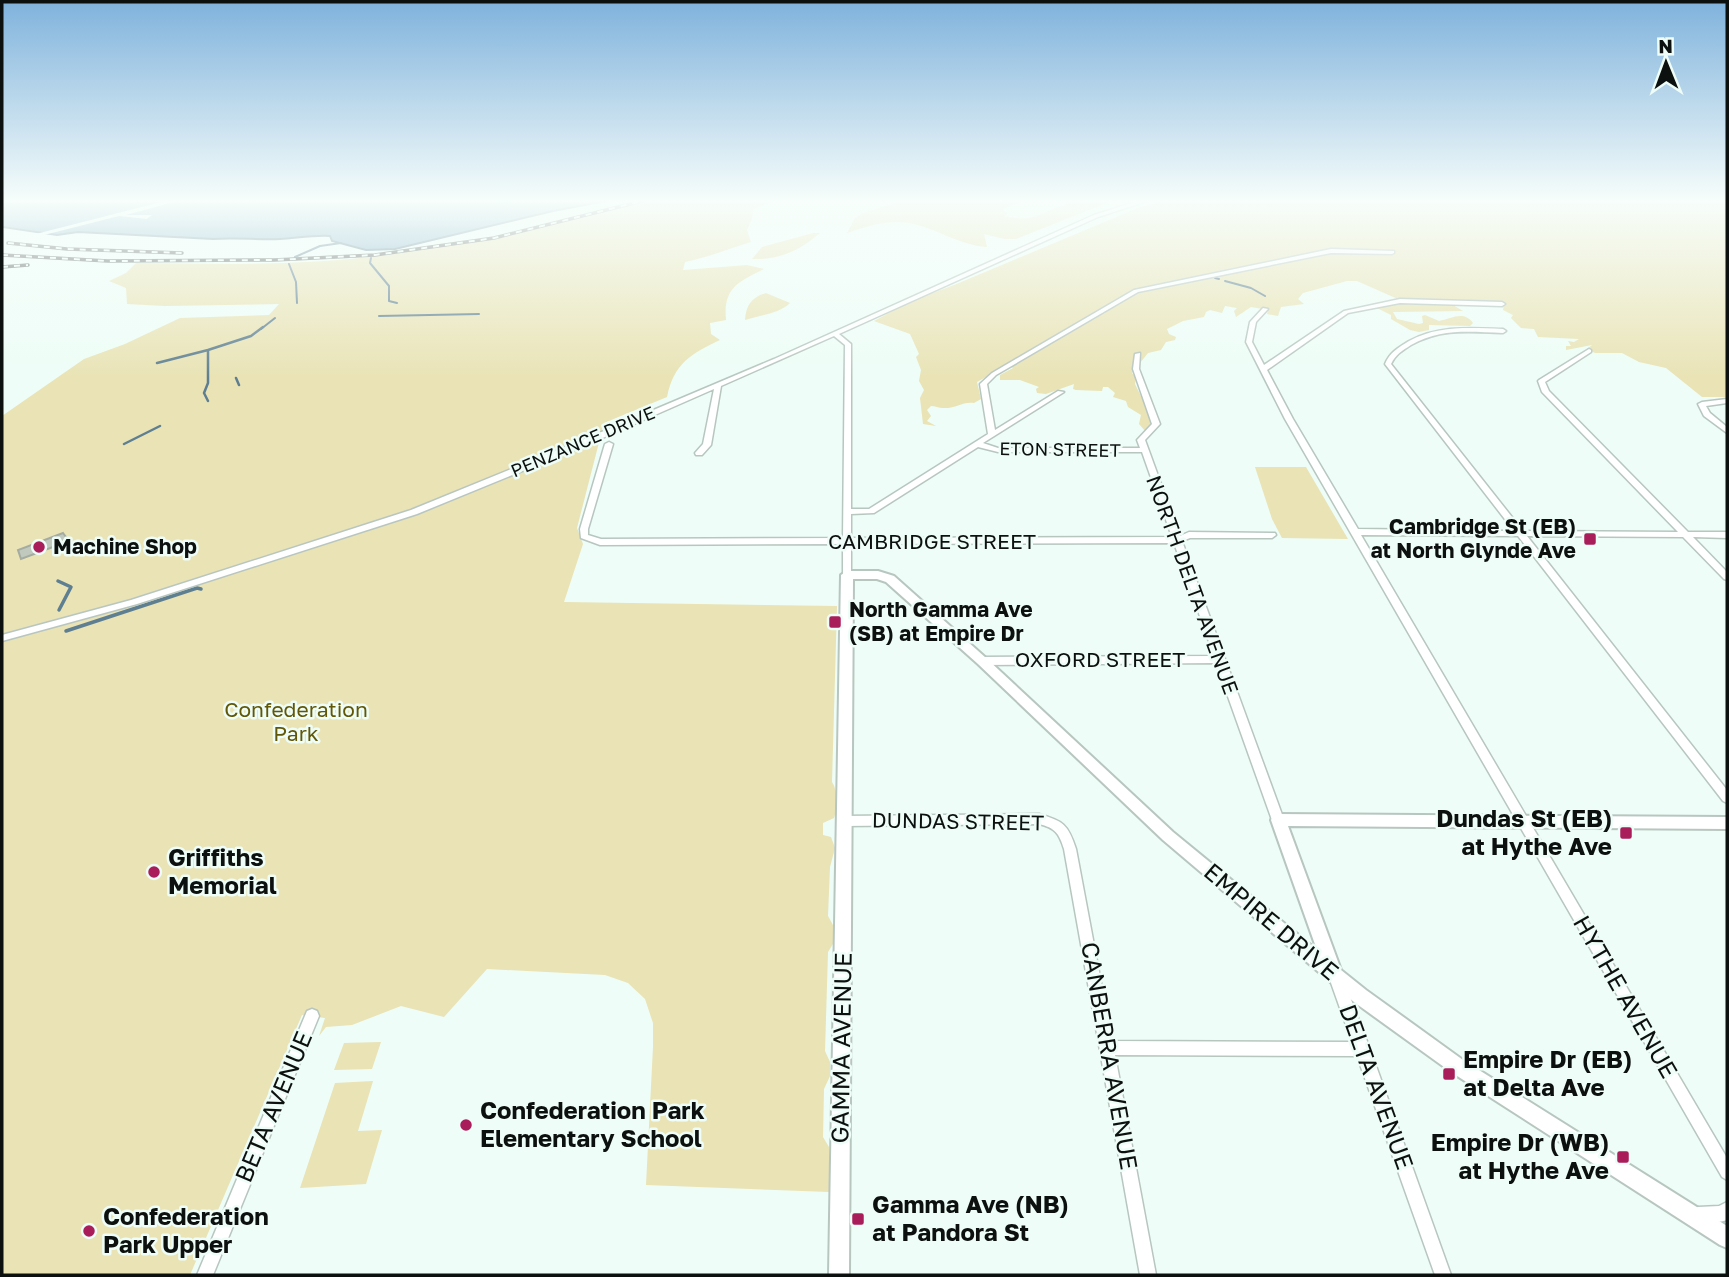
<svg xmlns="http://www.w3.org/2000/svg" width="1729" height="1277" font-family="'Golos Text',sans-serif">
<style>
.green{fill:#e9e3b5}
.water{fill:#81aec9;stroke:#5e7f91;stroke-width:2}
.pier{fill:#eefdf7}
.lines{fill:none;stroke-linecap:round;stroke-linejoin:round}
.stream-far2{stroke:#5e7f91;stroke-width:2}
.stream-far1{stroke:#5e7f91;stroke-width:2.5}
.stream{stroke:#5e7f91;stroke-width:3.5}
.building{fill:#c1c8bd;stroke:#a4aca1;stroke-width:2}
.minor-casing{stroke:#b8c6c0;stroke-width:3}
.tertiary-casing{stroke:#b8c6c0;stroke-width:4}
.minor{fill:#fff;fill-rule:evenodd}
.tertiary{fill:#fff;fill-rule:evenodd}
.rail-casing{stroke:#545b58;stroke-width:3.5}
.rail{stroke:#eefdf7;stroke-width:2;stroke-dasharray:6;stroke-linecap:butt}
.poi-dot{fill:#aa1d5b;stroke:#eefdf7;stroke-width:2.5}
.labels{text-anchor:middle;stroke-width:5;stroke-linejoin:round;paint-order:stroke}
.far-street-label{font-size:18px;fill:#0c100e;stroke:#eefdf7}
.poi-label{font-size:21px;font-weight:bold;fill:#0c100e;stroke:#eefdf7;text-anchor:start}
.street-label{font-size:21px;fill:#0c100e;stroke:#eefdf7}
.park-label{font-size:21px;fill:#615707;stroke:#eefdf7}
.near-poi-label{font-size:24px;font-weight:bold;fill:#0c100e;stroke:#eefdf7;text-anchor:start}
.near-street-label{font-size:24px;fill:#0c100e;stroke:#eefdf7}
</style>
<rect width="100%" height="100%" fill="#eefdf7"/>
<path class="green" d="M653,200H777L753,209L752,219L747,230L751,242C728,249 709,257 685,262L683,270L747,265L764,269C738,282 723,288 726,320L710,323L711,334L720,340C691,354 674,363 667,397L604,423L577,528L583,544L564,602L837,606L832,782C838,791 838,807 834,818L823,823V835L831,837L835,848L830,867L828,916L833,925V944L828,952L825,1051L830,1062V1076L824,1089L823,1137L829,1147V1192L646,1185L653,1047V1023L645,999L628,983L605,975L487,969L444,1017L401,1006L352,1025L326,1027L319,1036L325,1018L302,1015L190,1275H2V416L84,359L125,344L180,318L269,315L279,304L165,306L127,304L126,288L109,281L126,273L136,263C214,264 293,266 371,257C466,246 560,222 653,200Z
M905,200H1027L1002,209L1007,213L1005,216C1034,223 1040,213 1066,204L1064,200L1109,202L1016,239H1005L984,234L987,247C956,245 931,224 901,222C882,221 864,227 847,233L855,218L861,214Z
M1167,200H1727V397H1702L1666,368L1639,362L1622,353H1595L1587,349L1592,345L1566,350V346H1571L1568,341L1574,342L1579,339L1538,337L1534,329L1521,328L1511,318L1513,315L1503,310L1504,302L1430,299L1400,300L1357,281H1347L1303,293L1298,299L1304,304L1281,307L1278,316L1267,314L1268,310L1251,307L1236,317L1234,311L1237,308L1225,306L1222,313L1210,310L1206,312L1204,317L1183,321L1167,329L1169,334L1176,337L1175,340L1166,342L1161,350L1148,353L1132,373L1136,378L1135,384L1154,423L1146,432L1139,424L1141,415L1128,407L1126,401L1113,397L1115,393L1108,387H1103L1102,391L1076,390L1073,389L1074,384L1046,394L1037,393L1036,389L1039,387L1020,380H1000V375L1013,368L1007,365L977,382L981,399L974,403C963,401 955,409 943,408C939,408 935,406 931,406L927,410L931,416L927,421L936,426L923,424L920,398L924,390L919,381L921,370L916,357L919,354L910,334L874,321L911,301L954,285L1138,208Z
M813,233H820C799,251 779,260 752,259L762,247Z
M766,293L790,303C779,314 759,315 745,320C746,305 752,297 766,293Z
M1406,303L1453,305L1463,311L1393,312L1397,319L1419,324L1423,323L1422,316L1425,315L1439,321C1452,319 1463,310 1473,323L1470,326L1429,325V330L1419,332L1410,330L1391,319V315L1377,308Z
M1255,467H1306L1348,539L1282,538L1272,519Z
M381,1042L372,1069L334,1070L344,1043Z
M373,1081L358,1131L382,1130L366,1184L300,1188L335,1083Z"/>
<path class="water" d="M2,200H611L553,211L395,249L366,250L332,241L330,236C313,235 297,238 280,239C257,240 235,237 213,239L78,232L57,235L2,227Z"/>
<path class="pier" d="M169,200H181L126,215H152L147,219L119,216L40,236L32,235Z"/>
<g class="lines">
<path class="stream-far2" d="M295,257L320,246L341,243
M371,258L370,263L389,286V301L397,303
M289,264L296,282L297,303
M1215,278L1219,279
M1225,281L1251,288L1265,296
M379,316L479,314
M261,329L275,318"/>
<path class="stream-far1" d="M157,363L208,350
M236,378L239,385
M208,401L204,393L208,383V350L251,336L263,327
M124,444L160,426"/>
<path class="stream" d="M58,581L71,587L59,610
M66,631L197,588L201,589"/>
</g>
<path class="building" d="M63,533L69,541L21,559L18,550Z"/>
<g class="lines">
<defs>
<path id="minor" d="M1141,200H1150L1098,217L839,334L851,344V509H869L988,434L980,384L981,383L992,373L1134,290L1331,249L1394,251V253L1392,254L1331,253L1138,292L996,375L987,384L995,430L1058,391L1064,392L983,443L998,448H1140L1137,440L1152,424L1133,369L1135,354L1140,353L1139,369L1160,424L1145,440L1180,536L1189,532L1275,533L1276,535L1272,538H1190L1182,541L1284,820L1282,823L1278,825L1274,823L1272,820L1216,663L982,665L977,661L982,657L1214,656L1174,543L851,544V575L847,578L843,575V544L600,545L581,538L580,529L605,444L609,442L613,444L588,529V535L601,539L843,538L845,345L834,336L721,386L711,445L702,455H696L695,453L703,444L714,389L598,440L417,514L137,604L2,641V635L131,600L411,510L592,436L774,359L1094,215ZM978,447L998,452H1142L1172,537L851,538V514L874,513Z
M1400,299L1502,302L1505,304L1502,306L1400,303L1348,313L1267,370L1293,419L1358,529L1514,531L1385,364C1390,352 1398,348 1409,341C1439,325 1470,328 1503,329L1506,331L1503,333C1469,332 1442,328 1411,345C1402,351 1396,354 1391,364L1523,531L1678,532L1542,392L1538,381L1539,380L1589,349L1591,350V352L1545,382L1549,391L1688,532H1727V538L1693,537L1727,572V580L1724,579L1683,537L1527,536L1727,790V803L1723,801L1518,536L1361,535L1727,1158V1180L1722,1177L1285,419L1246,342L1250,322L1263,308L1268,309L1256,322L1252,342L1264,365L1344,311Z
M1727,399V403L1706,406L1710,413L1727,427V433L1704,416L1698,404L1702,402Z
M1039,814C1063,821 1068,824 1076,849L1112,1041L1352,1042L1330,980L1332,976L1337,974L1342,976L1370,1049L1451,1275H1435L1357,1056L1115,1055L1156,1275H1140L1064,849C1059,833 1055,828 1039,824L844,826L840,824L838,821L840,818L844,816Z
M312,1009L317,1011L319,1016L213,1275H197L307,1011Z
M1727,1202V1220C1717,1223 1702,1224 1692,1221L1690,1215L1692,1209L1698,1207L1719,1206Z"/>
<path id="tertiary" d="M847,571H878L894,576L986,658L1173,832L1317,950L1271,820L1273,816L1278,814L1727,817V829L1288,826L1341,970L1366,990L1463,1060L1727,1226V1248L1720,1245L1451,1072L1354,1002L1163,840L978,664L886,582L877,579H853L849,1275H829L841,575Z"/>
</defs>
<use href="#minor" class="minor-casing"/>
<use href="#tertiary" class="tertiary-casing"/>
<use href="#minor" class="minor"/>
<use href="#tertiary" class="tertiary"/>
<defs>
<path id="rail" d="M8,243L67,249L182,253
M2,255L108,261L274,260L375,255L494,238L646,200
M2,267L28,265"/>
</defs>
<use href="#rail" class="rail-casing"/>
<use href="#rail" class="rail"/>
</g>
<linearGradient id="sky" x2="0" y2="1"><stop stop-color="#7fb2dc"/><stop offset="0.53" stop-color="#f7fefb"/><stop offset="1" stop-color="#f7fefb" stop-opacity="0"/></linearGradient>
<rect width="1729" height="379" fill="url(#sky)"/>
<g class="poi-dot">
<rect x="1583" y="532" width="14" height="14" rx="3.5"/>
<circle cx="39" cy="547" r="7"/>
<rect x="828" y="615" width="14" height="14" rx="3.5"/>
<rect x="1619" y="826" width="14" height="14" rx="3.5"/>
<circle cx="154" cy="872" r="7"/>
<rect x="1442" y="1067" width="14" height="14" rx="3.5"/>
<circle cx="466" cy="1125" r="7"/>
<rect x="1616" y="1150" width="14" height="14" rx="3.5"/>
<rect x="851" y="1212" width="14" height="14" rx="3.5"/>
<circle cx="89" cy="1231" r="7"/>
</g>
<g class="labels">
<g class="far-street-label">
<text transform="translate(583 442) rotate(-23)" y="6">PENZANCE DRIVE</text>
<text transform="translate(1060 450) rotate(1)" y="6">ETON STREET</text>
</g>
<g class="poi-label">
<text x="1576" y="534" text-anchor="end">Cambridge St (EB)<tspan x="1576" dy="24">at North Glynde Ave</tspan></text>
<text x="53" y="554">Machine Shop</text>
<text x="849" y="617">North Gamma Ave<tspan x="849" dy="24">(SB) at Empire Dr</tspan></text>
</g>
<g class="street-label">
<text x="932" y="549">CAMBRIDGE STREET</text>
<text transform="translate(1192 585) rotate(70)" y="7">NORTH DELTA AVENUE</text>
<text x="1100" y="667">OXFORD STREET</text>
<text transform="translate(958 822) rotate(1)" y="7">DUNDAS STREET</text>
</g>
<g class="park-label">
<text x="296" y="717">Confederation<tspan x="296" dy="24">Park</tspan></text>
</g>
<g class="near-poi-label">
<text x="1612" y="827" text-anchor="end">Dundas St (EB)<tspan x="1612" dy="28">at Hythe Ave</tspan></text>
<text x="168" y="866">Griffiths<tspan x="168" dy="28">Memorial</tspan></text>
<text x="1463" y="1068">Empire Dr (EB)<tspan x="1463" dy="28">at Delta Ave</tspan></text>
<text x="480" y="1119">Confederation Park<tspan x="480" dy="28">Elementary School</tspan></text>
<text x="1609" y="1151" text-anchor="end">Empire Dr (WB)<tspan x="1609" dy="28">at Hythe Ave</tspan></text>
<text x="872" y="1213">Gamma Ave (NB)<tspan x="872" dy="28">at Pandora St</tspan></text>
<text x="103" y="1225">Confederation<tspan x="103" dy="28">Park Upper</tspan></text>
</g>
<g class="near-street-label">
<text transform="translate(1271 922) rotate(40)" y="8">EMPIRE DRIVE</text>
<text transform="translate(1625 997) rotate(60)" y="8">HYTHE AVENUE</text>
<text transform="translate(842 1048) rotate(-89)" y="8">GAMMA AVENUE</text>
<text transform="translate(1109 1056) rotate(80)" y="8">CANBERRA AVENUE</text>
<text transform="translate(1376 1087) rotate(70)" y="8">DELTA AVENUE</text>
<text transform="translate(274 1107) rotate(-67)" y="8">BETA AVENUE</text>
</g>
</g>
<rect width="1729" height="1277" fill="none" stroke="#0c100e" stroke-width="7"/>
<g transform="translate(1666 63) rotate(359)" stroke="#eefdf7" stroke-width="5" paint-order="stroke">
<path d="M0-5L12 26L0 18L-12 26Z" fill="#0c100e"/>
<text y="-10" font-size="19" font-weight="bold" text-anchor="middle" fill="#0c100e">N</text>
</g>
</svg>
